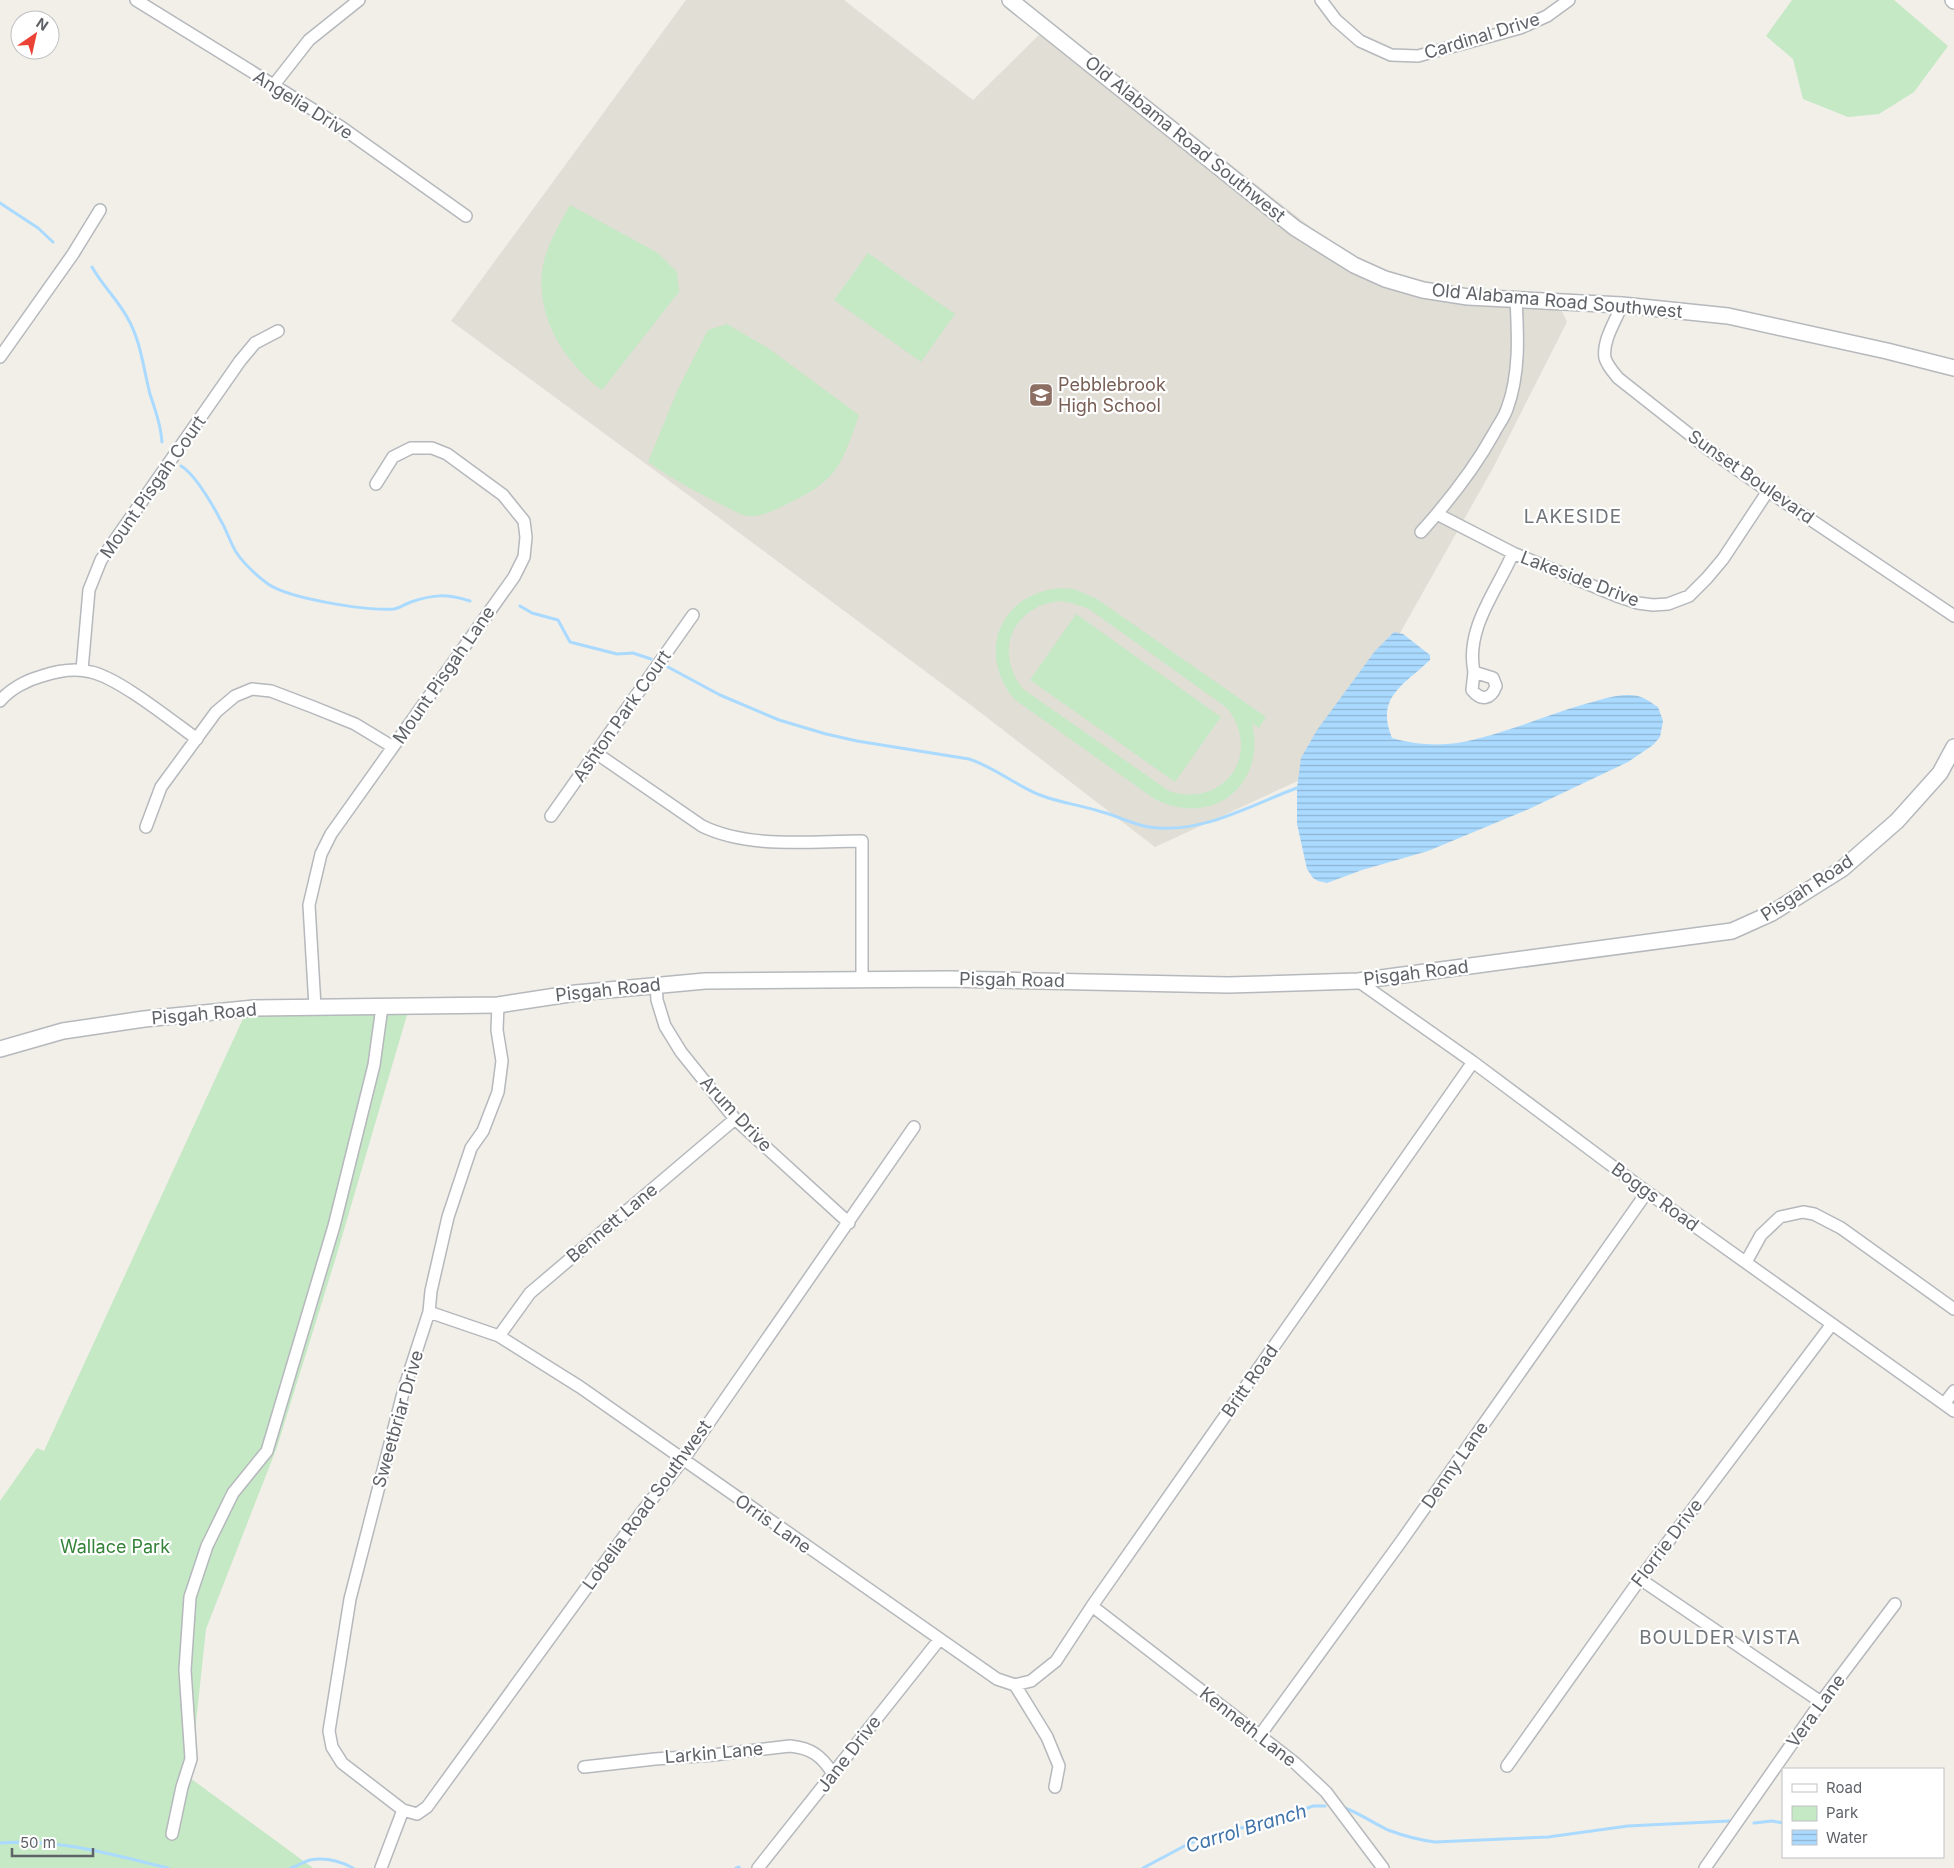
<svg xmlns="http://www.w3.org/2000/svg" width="1954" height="1868" font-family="Inter,sans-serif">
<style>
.education{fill:#e1ded6}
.green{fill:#c5e8c5;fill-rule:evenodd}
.water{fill:url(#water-rules)}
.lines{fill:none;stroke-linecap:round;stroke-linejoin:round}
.stream{stroke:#aadaff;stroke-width:3}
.minor-casing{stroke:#b5b8bc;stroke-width:14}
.tertiary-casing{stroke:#b5b8bc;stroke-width:18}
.minor{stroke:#fff;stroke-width:11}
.tertiary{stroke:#fff;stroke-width:15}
.labels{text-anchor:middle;stroke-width:4.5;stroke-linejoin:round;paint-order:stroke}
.street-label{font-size:18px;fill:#5f6368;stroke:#fff}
.education-label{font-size:18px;fill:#785e54;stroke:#fff;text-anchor:start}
.park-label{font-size:18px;fill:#348238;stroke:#fff}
.neighbourhood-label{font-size:19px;letter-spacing:1px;fill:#70757a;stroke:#fff}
.water-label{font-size:19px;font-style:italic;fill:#4174aa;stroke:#fff}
</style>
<defs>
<pattern id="water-rules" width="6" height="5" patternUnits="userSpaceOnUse" patternTransform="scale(1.25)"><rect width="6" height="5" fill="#aadaff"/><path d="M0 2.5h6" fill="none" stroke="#8eb4d2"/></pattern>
</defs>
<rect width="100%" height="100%" fill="#f1efe8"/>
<path class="education" d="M686,0H844L973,100L1050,24L1363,268L1449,291L1559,305L1567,322L1493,468L1400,633L1343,730L1302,779L1155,847L972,706L695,500L451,321Z"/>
<path class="green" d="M1792,0H1894L1948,46L1914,92L1879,114L1848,117L1803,99L1793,59L1766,36Z
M570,205L658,253L677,272L679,292L602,390C563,363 532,311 544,261C549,241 560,223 570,205Z
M868,253L955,314L921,362L834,300Z
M727,324L768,348L859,415C841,467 837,481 785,505C775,510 761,517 749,516C741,516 732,509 724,506C698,493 672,479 648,462L678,389L708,330Z
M1061,588L1074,589L1097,599L1266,717L1259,728L1252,723C1267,787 1210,829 1153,798L1014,699C976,652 1000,593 1061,588ZM1061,601L1071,603L1089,609L1227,708C1263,754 1224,809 1169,791L1023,689C993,651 1013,605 1061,601Z
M1076,614L1221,717L1175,782L1030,680Z
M409,1008L336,1257L277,1447L206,1629L190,1778L313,1868H0V1501L37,1448L44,1451L247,1010Z"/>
<path class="water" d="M1394,632L1403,634L1430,655V660C1404,685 1375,697 1392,738C1412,744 1436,746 1457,743C1500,736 1543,716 1585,704C1601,700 1620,692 1638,696C1645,698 1652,703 1658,707L1663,721L1660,737L1653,745L1628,762L1529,809L1428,851L1362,870L1327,883L1318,881L1313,878L1307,869L1297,824V788L1301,758L1317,730L1375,651Z"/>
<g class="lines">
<path class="stream" d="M0,203L38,228L53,242
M92,267C102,285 117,299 127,317C141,341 143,367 150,394C155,410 161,424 162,442
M181,466C195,474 214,507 221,521C227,531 230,542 236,552C244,564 256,575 268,584C290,599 367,611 394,609C400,608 405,604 411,602C434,594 447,594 470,601
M520,606L532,613L558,620L570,642L617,654L633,653L651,659
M668,667L720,695L779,720L826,734L857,741L969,759C994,767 1015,785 1040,795C1060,803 1081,805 1102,812C1118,816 1132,824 1149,827C1201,835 1250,805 1297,788
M1345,1808C1361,1814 1373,1823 1388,1830C1404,1836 1419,1840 1435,1842L1548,1837L1628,1826L1729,1821
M1754,1823L1772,1821L1783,1823
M0,1843C58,1838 113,1855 168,1868
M291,1868C297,1866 303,1862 310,1860C325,1857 340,1861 353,1868
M736,1868L739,1867
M1143,1868L1190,1843L1220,1832L1267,1823L1313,1806H1325"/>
<defs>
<path id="minor" d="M136,0L341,127L466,216
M1321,0L1336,20L1360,41L1391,55L1418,56L1520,28L1547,16L1569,0
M273,86L309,40L359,0
M1622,305C1616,320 1602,341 1605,358C1607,365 1613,372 1618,378L1708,449L1768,491L1954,616
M0,357L73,254L100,210
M1437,514L1513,553L1617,596L1638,603L1653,605L1668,604L1689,596L1707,578L1723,559L1768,491
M1421,532C1449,501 1474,469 1494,433C1498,425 1504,418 1507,409C1520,374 1518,336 1516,299
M82,670L89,590L101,560L240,361L255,343L278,331
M1474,672C1465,628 1497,591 1513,553
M1474,672L1493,678L1496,686C1491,700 1481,701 1472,690Z
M0,701C10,689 27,680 42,676C57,671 76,668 91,672C119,678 172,721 197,739
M596,753L702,826C749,849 810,841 862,841V979
M551,816L693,615
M146,827L161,787L216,712L235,696L252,689L271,691L313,707L355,724L393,747
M1358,981L1473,1062L1647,1192L1954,1411
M656,984L657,1000L665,1026L681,1052L735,1119L849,1223
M498,1005L497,1030L502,1061L498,1092L483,1131L471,1148L448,1217L431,1291L429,1312L404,1389L350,1599L329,1731L332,1747L342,1763L403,1810L417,1814L427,1807L641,1513L683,1460L914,1127
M315,1007L309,905L321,854L331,834L514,577L524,557L526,537L524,521L503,495L447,454L432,448H411L393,457L376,484
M1746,1262L1761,1235L1780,1217L1803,1212L1814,1214L1841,1228L1954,1309
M429,1312L499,1336L580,1387L997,1679L1015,1685L1047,1737L1059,1766L1055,1787
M499,1336L530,1293L735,1119
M1944,1404L1954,1391
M1640,1579L1821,1702
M1092,1606L1295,1763L1326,1792L1383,1868
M1015,1685L1031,1681L1056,1661L1092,1606L1473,1062
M1260,1735L1400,1543L1647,1192
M1507,1766L1640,1579L1832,1324
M584,1767L655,1759L713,1755L790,1746C811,1748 822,1756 833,1774
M172,1834L182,1787L191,1759L185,1670L190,1597L207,1546L233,1493L267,1451L334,1226L374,1065L382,1007
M381,1868L403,1810
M758,1868L939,1640
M1705,1868L1821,1702L1895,1604"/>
<path id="tertiary" d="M1010,0L1295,228L1354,265L1385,279L1423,290L1468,297L1622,305L1728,316L1887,351L1954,368
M1953,0L1954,1
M0,1049L63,1031L144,1019L254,1008L498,1005L576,993L705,981L950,979L1228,985L1358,981L1732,931L1772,913L1842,869L1897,821L1940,773L1954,747"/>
</defs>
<use href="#minor" class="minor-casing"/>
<use href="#tertiary" class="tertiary-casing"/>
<use href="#minor" class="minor"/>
<use href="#tertiary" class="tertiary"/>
</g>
<defs>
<symbol id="school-square" viewBox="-11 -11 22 22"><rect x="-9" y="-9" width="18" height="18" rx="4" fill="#8d6e63" stroke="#fff"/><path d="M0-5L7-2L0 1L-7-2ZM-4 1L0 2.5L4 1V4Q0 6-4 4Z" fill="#fff"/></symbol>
</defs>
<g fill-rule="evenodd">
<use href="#school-square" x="1027" y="381" width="28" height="28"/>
</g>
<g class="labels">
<g class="street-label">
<text transform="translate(1482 36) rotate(-17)" y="6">Cardinal Drive</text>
<text transform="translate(303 105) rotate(32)" y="6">Angelia Drive</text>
<text transform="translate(1185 139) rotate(39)" y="6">Old Alabama Road Southwest</text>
<text transform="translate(1557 301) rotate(5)" y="6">Old Alabama Road Southwest</text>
<text transform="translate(1751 477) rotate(35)" y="6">Sunset Boulevard</text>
<text transform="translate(153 487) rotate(-55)" y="6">Mount Pisgah Court</text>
<text transform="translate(1580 579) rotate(21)" y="6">Lakeside Drive</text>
<text transform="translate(444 675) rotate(-55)" y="6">Mount Pisgah Lane</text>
<text transform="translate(622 716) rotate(-55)" y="6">Ashton Park Court</text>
<text transform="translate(1807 888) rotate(-33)" y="6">Pisgah Road</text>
<text transform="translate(1416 973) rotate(-7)" y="6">Pisgah Road</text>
<text transform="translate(1012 980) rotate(1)" y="6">Pisgah Road</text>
<text transform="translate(608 990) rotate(-6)" y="6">Pisgah Road</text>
<text transform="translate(204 1014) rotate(-5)" y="6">Pisgah Road</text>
<text transform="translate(736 1114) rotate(47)" y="6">Arum Drive</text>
<text transform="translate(1655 1197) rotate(36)" y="6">Boggs Road</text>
<text transform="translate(612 1223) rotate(-40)" y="6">Bennett Lane</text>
<text transform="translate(1250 1381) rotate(-55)" y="6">Britt Road</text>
<text transform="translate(398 1419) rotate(-74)" y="6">Sweetbriar Drive</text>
<text transform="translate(1455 1465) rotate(-55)" y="6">Denny Lane</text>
<text transform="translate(647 1505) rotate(-54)" y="6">Lobelia Road Southwest</text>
<text transform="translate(773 1524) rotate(35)" y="6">Orris Lane</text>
<text transform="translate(1667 1543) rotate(-53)" y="6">Florrie Drive</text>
<text transform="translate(1816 1711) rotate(-54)" y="6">Vera Lane</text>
<text transform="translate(1248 1727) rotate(38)" y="6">Kenneth Lane</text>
<text transform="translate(714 1753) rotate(-5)" y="6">Larkin Lane</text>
<text transform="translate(849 1754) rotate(-52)" y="6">Jane Drive</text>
</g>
<g class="education-label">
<text x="1058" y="391">Pebblebrook<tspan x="1058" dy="21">High School</tspan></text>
</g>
<g class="park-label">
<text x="115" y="1553">Wallace Park</text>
</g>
<g class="neighbourhood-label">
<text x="1573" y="523">LAKESIDE</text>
<text x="1720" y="1644">BOULDER VISTA</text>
</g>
<g class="water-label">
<text transform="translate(1246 1828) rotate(-17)" y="7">Carrol Branch</text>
</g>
</g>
<rect x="1782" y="1768" width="162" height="90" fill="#ffffff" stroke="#bfc1c3"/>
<rect x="1792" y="1784" width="25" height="8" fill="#ffffff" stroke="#bfc1c3"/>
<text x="1826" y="1793" font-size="15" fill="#5f6368">Road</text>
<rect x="1792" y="1806" width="25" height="15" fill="#c5e8c5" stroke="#bfc1c3"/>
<text x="1826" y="1818" font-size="15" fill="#5f6368">Park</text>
<rect x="1792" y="1830" width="25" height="15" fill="url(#water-rules)" stroke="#bfc1c3"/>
<text x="1826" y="1843" font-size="15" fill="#5f6368">Water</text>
<g transform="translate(35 35) rotate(34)"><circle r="24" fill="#ffffff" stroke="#bfc1c3"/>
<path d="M0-4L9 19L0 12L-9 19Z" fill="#ea4335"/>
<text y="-8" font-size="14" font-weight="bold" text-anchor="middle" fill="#5f6368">N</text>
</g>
<path d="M12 1848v8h81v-8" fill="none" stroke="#5f6368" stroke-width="2.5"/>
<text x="20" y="1848" font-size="15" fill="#5f6368" stroke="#ffffff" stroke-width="4" paint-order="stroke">50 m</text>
</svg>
